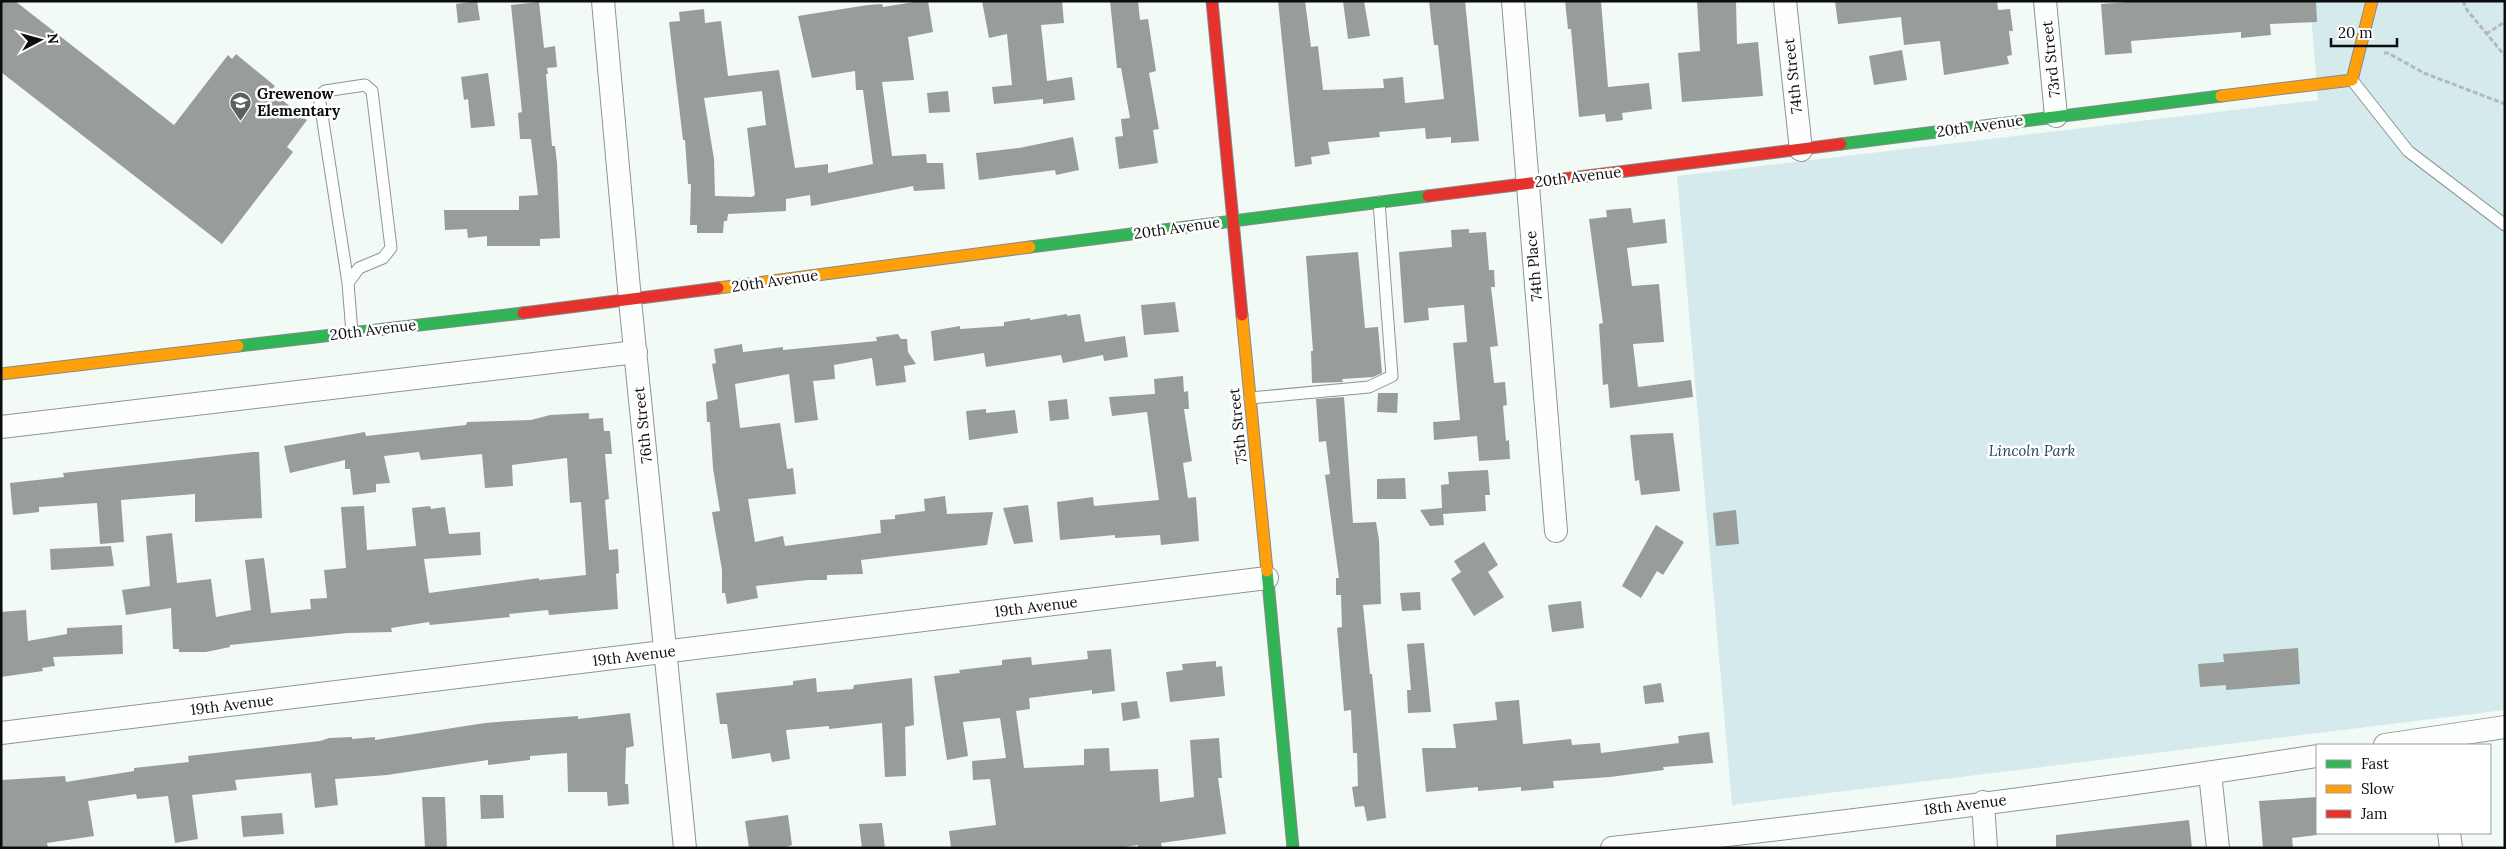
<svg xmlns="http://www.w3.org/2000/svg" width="2506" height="849" font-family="Lora,serif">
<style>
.green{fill:#d5eaec}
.building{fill:#989d9a;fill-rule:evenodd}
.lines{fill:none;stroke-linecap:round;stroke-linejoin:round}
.lane-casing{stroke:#909492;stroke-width:13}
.street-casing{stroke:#909492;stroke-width:24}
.fast-casing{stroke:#878a89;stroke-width:13}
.slow-casing{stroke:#878a89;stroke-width:13}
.jam-casing{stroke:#878a89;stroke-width:13}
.path{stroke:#b6b8b7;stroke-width:3;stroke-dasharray:5 2.5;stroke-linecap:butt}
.lane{stroke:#fdfefe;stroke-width:11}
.street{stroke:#fdfefe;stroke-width:22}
.fast{stroke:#30b455;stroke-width:11}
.slow{stroke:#ff9f0a;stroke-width:11}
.jam{stroke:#e5322d;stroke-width:11}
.labels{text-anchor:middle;stroke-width:5;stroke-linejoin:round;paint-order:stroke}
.street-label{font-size:15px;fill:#0d0d0d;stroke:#fff}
.poi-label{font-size:15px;font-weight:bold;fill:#0d0d0d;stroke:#fff;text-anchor:start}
.park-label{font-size:15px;font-style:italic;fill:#26435c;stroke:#fff}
</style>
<rect width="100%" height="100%" fill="#f2faf6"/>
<path class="green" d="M2310,1H2505V710L1732,805L1677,176L2318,100Z"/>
<path class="building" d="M1,1H15L174,125L228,55L232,59L236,54L275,86L271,91L307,120L287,147L293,152L222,244L1,72Z
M477,1L480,20L458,23L456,4Z
M920,1H928L933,32L908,37L914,80L882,82L892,156L926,154L927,163H943L945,189L914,191L913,186L811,206L810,195L786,199V211L728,214L727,221H724L723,233H697V225H690L691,184H688L685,140H683L669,22L680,21L679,12L704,9L705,23L721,21L728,76L779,70L795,168L828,164V173L873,164L863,90H856L855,71L812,78L798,16L868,5L882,4L883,7ZM762,91L766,125L747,128L755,195L752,197L715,196L714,159L704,98Z
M982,1H1062L1064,23L1041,25L1047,81L1072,77L1075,100L1043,104V99L994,104L992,87L1012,85L1007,34L989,38Z
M1110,1H1138L1140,20L1148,19L1156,71L1149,73L1159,129L1153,130L1158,163L1119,169L1115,137L1123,136L1121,119L1130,118L1121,68H1117Z
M1278,1H1305L1311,47L1318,46L1323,90L1384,88L1383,79L1403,77L1405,103L1444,99L1438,45H1434L1429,1H1465L1479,141L1451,143V137L1426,139L1425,128L1379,132L1380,137L1328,142L1330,154L1311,157L1312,164L1295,167Z
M1343,1H1364L1370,36L1348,39Z
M1565,1H1601L1608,87L1649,83L1652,109L1622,113L1623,120L1606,122L1605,114L1579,117L1571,29H1568Z
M1697,1H1736L1737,44L1758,42L1763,96L1682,102L1678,53L1700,51Z
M1835,1H1997L1998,10L2010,9L2013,31H2009L2012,55L2007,56L2009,64L1944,75L1940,41L1904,45L1901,17L1838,24Z
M2141,1H2316L2317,22L2270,24L2271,35L2241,38V32L2131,41L2132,53L2105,55L2101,4Z
M539,2L544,48L555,46L557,67L547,68L548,74H546L552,146H555L557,163L560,238L540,239V246H487V236L468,238L467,229L445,230L444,210H519V196L538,195L531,139H520L518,113L522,112L511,5Z
M1902,50L1907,80L1874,85L1869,56Z
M488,73L495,126L471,128L468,99L464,100L461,77Z
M948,91L950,112L929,113L927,93Z
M1073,137L1079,170L1056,175L1055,170L979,180L976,153L1019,148Z
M1631,208L1633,223L1665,219L1667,243L1627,248L1632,286L1659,284L1664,342L1633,344L1638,387L1691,380L1693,397L1610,408L1608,384L1603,385L1599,324L1603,323L1589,219L1607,217L1606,210Z
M1469,229V233L1486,232L1489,270H1494L1495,287H1491L1498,346L1490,347L1494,383L1505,382L1507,405L1503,406L1506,441L1509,440L1510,459L1479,461L1477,436L1434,440L1433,422L1460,420L1453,343L1467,342L1464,305L1428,308L1429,320L1404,323L1399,252L1452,247L1451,230Z
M1358,252L1365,328L1378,327L1382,373L1373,377L1342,379L1343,382L1312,383L1311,351H1313L1306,256Z
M1175,302L1179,332L1144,335L1141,305Z
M1067,314V316L1080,314L1085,342L1125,336L1128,357L1104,361L1103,355L1063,363L1061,355L986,367L984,353L934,361L931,331L960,326V329L1004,326V322L1030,318V320Z
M898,334L901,339H907L908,352L916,364L904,366L906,382L876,386L872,358L834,365L835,379L813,381L818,420L795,423L789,374L735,384L740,428L780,423L787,469L793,468L796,494L748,499L755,542L783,536L785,546L881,533L880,520L895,519V515L925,511L924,499L945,496L947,514L993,512L987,545L861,560L863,574L827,575V580H808L756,586L758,598L727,604L725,593H722V570L712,512L720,511L713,468L710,422H707L706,402L718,399L712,364L716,363L714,349L742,344L743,352L783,347V350L877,341L876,337Z
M1183,376L1184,392L1188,391L1189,409H1184L1192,461L1183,463L1188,498L1196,497L1199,541L1161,545L1160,535L1115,538V535L1060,540L1057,502L1093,497L1094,506L1159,500L1147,412L1112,416L1109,397L1155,394L1154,379Z
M1378,393H1398L1397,413L1377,412Z
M1344,397L1353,523L1376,522L1379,540L1381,604L1363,605L1370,674H1372L1386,818L1367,821L1364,806L1355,807L1352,787L1358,786L1357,753H1353L1351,710L1344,711L1337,628L1342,627L1341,595H1336V578H1339L1325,475L1330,474L1326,441L1319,442L1316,399Z
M1067,399L1069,419L1050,421L1048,401Z
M986,409V413L1015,410L1018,433L969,440L966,411Z
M589,413V419L603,418L604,431H610L612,454H605L609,499L605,500L609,550L618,549L619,573L616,574L618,609L549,615L548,610L509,614L510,617L430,625L429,622L391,628L392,632L348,633L230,645V647L206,652H179V649H173L171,608L126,615L122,590L150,586L146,536L172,533L177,583L211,579L216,617L251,610L245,560L264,558L271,613L311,609L310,599L327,598L324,570L346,568L341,507L364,506L367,550L416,546L412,508L430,506L431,509L445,507L449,534L480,532L481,555L424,559L429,593L539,578V580L586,575L581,502L570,503L567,458L512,465L513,486L485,488L482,454L421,460L419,452L384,456L390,483L376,484V492L353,495L350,469H345V460L290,473L284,446L365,432L366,436L466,425L467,422L531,420L550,415Z
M1673,433L1680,491L1641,495L1639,480L1635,481L1630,435Z
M253,452H259L262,518L195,522V494L121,500L124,542L100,544L97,503L39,507V512L13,515L10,483L64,477L63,473Z
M1488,470L1490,495H1485L1486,511L1443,514L1444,525L1430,526L1420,510L1442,508L1441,485L1449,484L1448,472Z
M1405,478L1406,499H1377V479Z
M1028,505L1033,542L1014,544L1003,508Z
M1736,510L1739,544L1716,546L1713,513Z
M1656,525L1684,542L1663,575L1657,571L1641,598L1622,586Z
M1484,542L1498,565L1488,572L1504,597L1474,616L1451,579L1461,572L1454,561Z
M111,546L114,566L51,570L50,549Z
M1420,592L1421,610L1402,611L1400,593Z
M1581,601L1584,628L1552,632L1548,605Z
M26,610L28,641L67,634V628L122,625L123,654L53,657L55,666L42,668L43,671L1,677V612Z
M1424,643L1431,712L1408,713L1407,690H1411L1407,644Z
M2298,648L2300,684L2226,690V685L2200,687L2198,664L2224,662L2223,654Z
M1111,649L1115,691L1092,694V690L1029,698L1030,709L1016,711L1024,768L1084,765V749L1109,748L1110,771L1158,769L1160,802L1194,797L1190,740L1219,738L1222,778H1218L1226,834L1161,843L1162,848H1138V845L1118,848H951L949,831L996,825L990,779L973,780L972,761L1006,758L1000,718L963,722L968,756L947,760L934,676L960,673L959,670L1002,665V660L1031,657L1032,665L1088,659L1087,651Z
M1216,661V667L1222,666L1225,696L1170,702L1166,672L1183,670L1182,664Z
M816,678L817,692L853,689L854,685L912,678L914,725L905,727L906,776L885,777L882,723L829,729V726L786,730L790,759L772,762L770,753L732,759L727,724H720L716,693L793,685V681Z
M1661,683L1664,702L1645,704L1643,686Z
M1519,700L1523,744L1571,739L1572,745L1600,743L1601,753L1679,743L1678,736L1709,732L1713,763L1663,767L1664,770L1610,777L1553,781L1554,788L1521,791V787L1478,791V787L1426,792L1422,748H1456L1453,724L1497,720L1495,702Z
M1137,701L1140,718L1123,721L1121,703Z
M630,713L634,746L626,748L625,784H628L629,804L608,806L607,792H568L567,753L530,756V760L488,765V760L387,775L335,779L338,805L315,808L311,773L235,780L237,790L192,795L198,839L175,843L168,796L137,799L136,794L88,801L94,836L47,843L48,848H1V780L65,776L66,782L134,771V768L189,762L188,756L320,741L329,738L352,737V739L375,737V740L485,723L578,716V719Z
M480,795H503L504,818L481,819Z
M422,797H445L447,848H425Z
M2317,797V835L2292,838L2293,848H2263L2259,801Z
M282,813L284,834L243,837L241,816Z
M788,815L792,845L783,848H749L745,821Z
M2189,820L2192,848H2056V835Z
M882,823L885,848H862L859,824Z"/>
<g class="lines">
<defs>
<path id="lane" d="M2352,80L2408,151L2505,225
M348,283L359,268L383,258L391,248L372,91L365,85L325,91L319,96L348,283L352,333
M1250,398L1369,387L1392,376L1379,202"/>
<path id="street" d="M603,1L630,300L685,848
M1513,1L1556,531
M1785,1L1801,150
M2045,1L2056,116
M1,427L636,352
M1,733L1267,578
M2385,745L2505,727
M2210,773L2218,848
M1983,802L1986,848
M2449,833L2451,848
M1612,848C1848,822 2083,793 2317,756"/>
<path id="fast" d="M1841,144L2221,96
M1030,247L1428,196
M238,346L523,313
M1267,571L1293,848"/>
<path id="slow" d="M2221,96L2352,80L2372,1
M718,288L1030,247
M1242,315L1267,571
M1,374L238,346"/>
<path id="jam" d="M1212,1L1242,315
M1428,196L1841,144
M523,313L718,288"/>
</defs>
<use href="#lane" class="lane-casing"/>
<use href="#street" class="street-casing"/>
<use href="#fast" class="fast-casing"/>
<use href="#slow" class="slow-casing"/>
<use href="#jam" class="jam-casing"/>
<path class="path" d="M2463,1L2467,10L2505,56
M2486,34L2505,22
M2384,53H2388L2424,73L2505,104"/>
<use href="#lane" class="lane"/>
<use href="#street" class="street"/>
<use href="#fast" class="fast"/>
<use href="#slow" class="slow"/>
<use href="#jam" class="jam"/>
</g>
<defs>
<symbol id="school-pin" viewBox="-11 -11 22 30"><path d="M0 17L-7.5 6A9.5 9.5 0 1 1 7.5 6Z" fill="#5d605f" stroke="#fff"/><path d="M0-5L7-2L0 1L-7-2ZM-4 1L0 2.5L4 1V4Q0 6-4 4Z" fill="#fff"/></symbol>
</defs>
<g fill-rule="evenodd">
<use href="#school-pin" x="228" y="90" width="25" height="34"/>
</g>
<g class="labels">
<g class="street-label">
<text transform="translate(2051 59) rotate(-96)" y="5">73rd Street</text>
<text transform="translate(1793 76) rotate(-96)" y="5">74th Street</text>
<text transform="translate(1980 126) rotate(-8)" y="5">20th Avenue</text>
<text transform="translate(1578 177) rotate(-7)" y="5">20th Avenue</text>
<text transform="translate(1177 228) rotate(-8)" y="5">20th Avenue</text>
<text transform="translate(1534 266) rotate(-95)" y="5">74th Place</text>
<text transform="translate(775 281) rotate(-8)" y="5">20th Avenue</text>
<text transform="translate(373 330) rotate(-7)" y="5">20th Avenue</text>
<text transform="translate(643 425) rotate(-96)" y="5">76th Street</text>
<text transform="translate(1238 426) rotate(-96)" y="5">75th Street</text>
<text transform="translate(1036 607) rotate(-7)" y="5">19th Avenue</text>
<text transform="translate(634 656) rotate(-7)" y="5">19th Avenue</text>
<text transform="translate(232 705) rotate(-7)" y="5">19th Avenue</text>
<text transform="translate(1965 805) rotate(-7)" y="5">18th Avenue</text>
</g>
<g class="poi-label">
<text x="257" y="99">Grewenow<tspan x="257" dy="17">Elementary</tspan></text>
</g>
<g class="park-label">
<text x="2032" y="456">Lincoln Park</text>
</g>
</g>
<rect width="2506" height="849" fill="none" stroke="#0d0d0d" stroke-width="5"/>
<rect x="2316" y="744" width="175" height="90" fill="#ffffff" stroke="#9e9e9e"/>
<rect x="2326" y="760" width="25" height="8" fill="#30b455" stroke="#9e9e9e"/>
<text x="2361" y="769" font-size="15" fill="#0d0d0d">Fast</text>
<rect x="2326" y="785" width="25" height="8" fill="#ff9f0a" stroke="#9e9e9e"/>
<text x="2361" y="794" font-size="15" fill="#0d0d0d">Slow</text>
<rect x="2326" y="810" width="25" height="8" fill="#e5322d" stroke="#9e9e9e"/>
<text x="2361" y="819" font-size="15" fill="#0d0d0d">Jam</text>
<g transform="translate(40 40) rotate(84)" stroke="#ffffff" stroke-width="4" paint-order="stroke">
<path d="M0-4L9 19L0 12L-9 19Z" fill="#0d0d0d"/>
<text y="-8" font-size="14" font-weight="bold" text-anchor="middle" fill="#0d0d0d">N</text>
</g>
<path d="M2331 38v8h66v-8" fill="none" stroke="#0d0d0d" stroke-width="2.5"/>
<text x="2338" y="38" font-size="15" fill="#0d0d0d" stroke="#ffffff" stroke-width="4" paint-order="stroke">20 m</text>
</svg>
